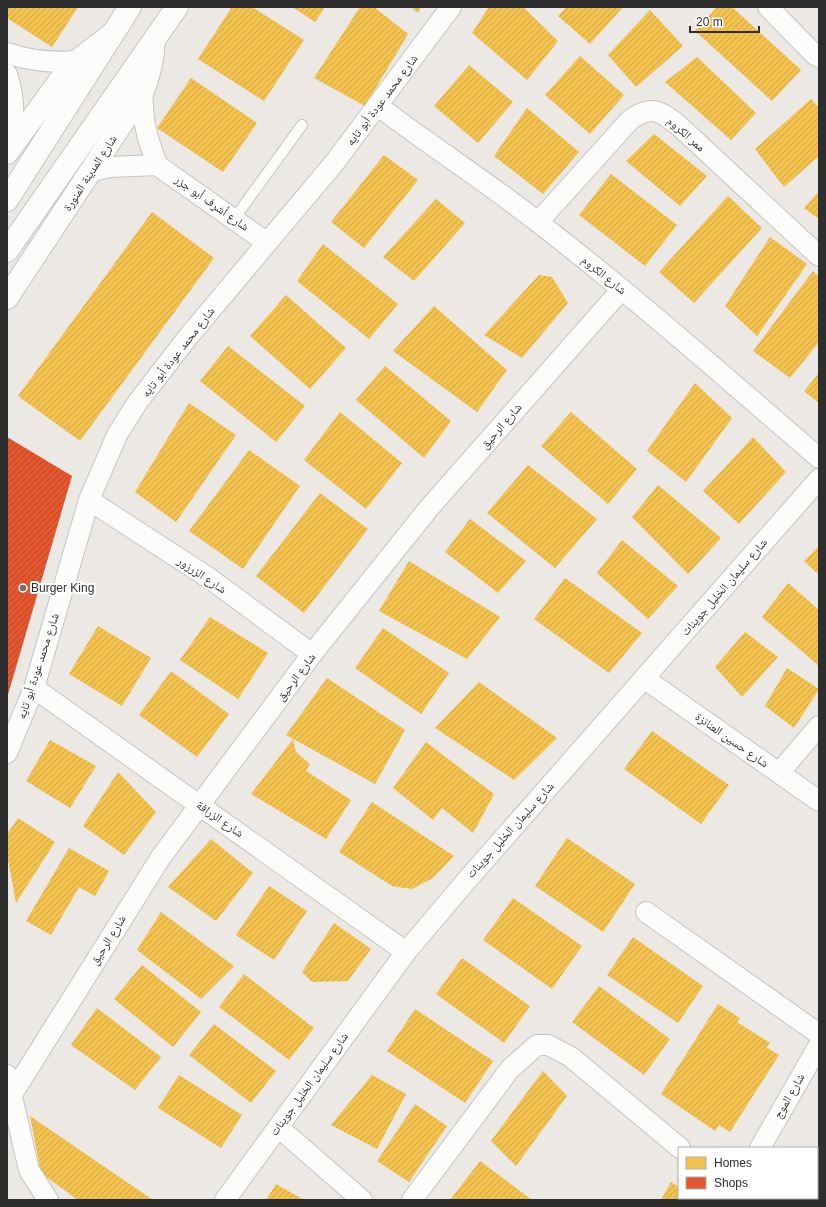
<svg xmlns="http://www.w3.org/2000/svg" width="826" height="1207" font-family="Helvetica,'Noto Naskh Arabic',sans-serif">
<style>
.homes{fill:url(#homes-hatch)}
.shops{fill:url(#shops-hatch)}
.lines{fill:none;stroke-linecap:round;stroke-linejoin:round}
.service-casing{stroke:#c5c4c5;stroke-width:12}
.minor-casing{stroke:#c5c4c5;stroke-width:22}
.tertiary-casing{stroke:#c5c4c5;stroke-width:24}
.secondary-casing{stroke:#c5c4c5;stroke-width:24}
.service{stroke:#fcfcfb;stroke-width:10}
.minor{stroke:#fcfcfb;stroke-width:20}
.tertiary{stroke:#fcfcfb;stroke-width:22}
.secondary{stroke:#fcfcfb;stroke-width:22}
.poi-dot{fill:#706f6e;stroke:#fff;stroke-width:1.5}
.labels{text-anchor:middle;stroke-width:4;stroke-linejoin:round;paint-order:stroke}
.street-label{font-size:12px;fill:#2e2e2e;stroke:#fff}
.poi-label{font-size:12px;fill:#2e2e2e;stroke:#fff;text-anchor:start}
</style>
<defs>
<pattern id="homes-hatch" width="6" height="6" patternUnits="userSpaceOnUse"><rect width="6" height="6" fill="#f2c14e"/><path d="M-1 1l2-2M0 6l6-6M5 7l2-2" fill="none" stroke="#d0a644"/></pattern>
<pattern id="shops-hatch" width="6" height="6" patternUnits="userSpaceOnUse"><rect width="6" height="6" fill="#e4572e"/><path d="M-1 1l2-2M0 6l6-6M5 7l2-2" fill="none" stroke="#b94828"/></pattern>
</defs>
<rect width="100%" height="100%" fill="#ece8e4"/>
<path class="homes" d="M7,7H78L52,47L7,18Z
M232,7H252L304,40L264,101L198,59Z
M292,7H325L315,22Z
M360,7H374L408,34L365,106L314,78Z
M411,7H421L418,13Z
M489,7H523L558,41L527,80L472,33Z
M566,7H623L590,44L558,16Z
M717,7H732L801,70L772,101L695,31Z
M650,10L683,46L636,87L608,55Z
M580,56L624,95L590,134L545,95Z
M697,57L756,113L731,140L665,82Z
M469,65L513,102L478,143L434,106Z
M191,78L257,123L223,172L157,128Z
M811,99L819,108V156L784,187L755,149Z
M527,108L579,152L543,194L494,156Z
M654,134L707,176L680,206L626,161Z
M384,155L418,180L364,248L331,222Z
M611,174L677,225L645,266L579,215Z
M819,191V219L804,208Z
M728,196L762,228L694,303L659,272Z
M436,199L465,223L414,281L383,257Z
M152,212L214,258L80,441L18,396Z
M770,237L807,264L757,336L725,306Z
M323,244L398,304L369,339L297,281Z
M813,271L819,277V342L790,378L753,351Z
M539,275L552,277L568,303L522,358L484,335Z
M286,295L346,348L310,389L250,336Z
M434,306L507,370L477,412L393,351Z
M228,346L305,406L276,442L200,381Z
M385,366L451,421L424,458L356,400Z
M819,373V403L804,391Z
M695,383L732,418L686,482L647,451Z
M189,403L236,435L176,522L135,492Z
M340,412L402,463L366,509L304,460Z
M571,412L637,469L608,504L541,446Z
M753,437L786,472L739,524L703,491Z
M249,450L300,486L243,569L189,531Z
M528,465L597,519L555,568L487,513Z
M658,485L721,538L688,574L632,517Z
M320,493L368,529L304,613L256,576Z
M470,519L526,561L498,593L445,552Z
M622,540L678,586L648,619L597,573Z
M819,546V575L804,561Z
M409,561L500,617L467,659L379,611Z
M565,578L642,633L609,673L534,619Z
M788,583L819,610V666L762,617Z
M210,617L268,653L238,699L180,660Z
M98,626L151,658L122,706L69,674Z
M383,628L449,673L421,714L355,668Z
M745,632L778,657L742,697L715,667Z
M787,668L819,689L794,728L765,706Z
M171,671L229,714L197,757L139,715Z
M327,678L405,730L375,784L286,735Z
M479,682L557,738L514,780L435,728Z
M652,731L729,785L701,824L624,769Z
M293,739L296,752L310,764L306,771L351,800L326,839L251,794Z
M50,740L96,766L70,808L26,781Z
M426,742L494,794L473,833L442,808L433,820L393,788Z
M118,772L156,812L124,855L83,826Z
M372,802L454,856L433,878L412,889L392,886L339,852Z
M18,818L55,842L16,903L7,854V834Z
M567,838L635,884L603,932L535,886Z
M211,839L253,873L216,921L168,887Z
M69,848L109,871L95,896L79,887L51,935L26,921Z
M269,886L307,911L274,960L236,935Z
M513,898L582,946L552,989L483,940Z
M161,912L234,966L201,999L137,950Z
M334,923L371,949L348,981L312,982L302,972Z
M633,937L703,986L678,1023L607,975Z
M462,958L530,1006L504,1043L436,994Z
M142,965L201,1012L173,1047L114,999Z
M244,974L314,1028L289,1060L219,1007Z
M599,986L670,1039L644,1075L572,1022Z
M718,1004L740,1018L737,1022L770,1043L766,1047L779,1055L730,1132L719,1125L715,1131L661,1094Z
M97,1008L161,1057L135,1090L71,1045Z
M415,1009L493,1061L465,1103L387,1051Z
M214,1024L276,1071L251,1103L189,1055Z
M543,1071L567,1096L516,1166L491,1141Z
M179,1075L242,1115L221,1148L158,1108Z
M372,1075L406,1094L377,1149L331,1125Z
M415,1104L447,1126L409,1182L377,1161Z
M30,1116L153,1200H78L41,1173Z
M480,1161L532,1200H450Z
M671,1182L679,1187V1198H699L702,1200H661Z
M276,1184L304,1200H266Z"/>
<path class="shops" d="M7,437L72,476L7,698Z"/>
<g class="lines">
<defs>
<path id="service" d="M234,219L302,125"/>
<path id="minor" d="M768,7L815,55L819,57
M7,53C30,61 53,63 77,61
M7,74C16,101 14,123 9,150
M142,93L144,120L148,138L157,165L266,242
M378,106C431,146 487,182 539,223C636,298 727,379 819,458
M92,171L110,167L157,165
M538,222L630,120C650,105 659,110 677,124L819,256
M89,500L209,578L312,654
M645,679L819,801
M34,688L406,952
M7,753L34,688L89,500L117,435L137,403L188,337L335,162L451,7
M779,773L819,726
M646,912L819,1034
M7,1075L29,1170L48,1200
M11,1096L161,857L312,654L429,508L622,289
M278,1127L362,1200
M760,1148L819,1045
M225,1200L406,952L467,880L819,479
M412,1200L510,1069L537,1045H548L571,1057L680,1148
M732,1200L733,1198"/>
<path id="tertiary" d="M7,153L66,72L77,61L112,34
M7,298L142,93C150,75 153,59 154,40"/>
<path id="secondary" d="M7,200L130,7
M7,251L177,7"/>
</defs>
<use href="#service" class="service-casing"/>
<use href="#minor" class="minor-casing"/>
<use href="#tertiary" class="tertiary-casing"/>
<use href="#secondary" class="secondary-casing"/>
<use href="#service" class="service"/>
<use href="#minor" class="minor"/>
<use href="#tertiary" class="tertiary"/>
<use href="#secondary" class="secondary"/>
</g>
<circle class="poi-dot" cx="23" cy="588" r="4"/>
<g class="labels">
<g class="street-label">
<text transform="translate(382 100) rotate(-53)" y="4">شارع محمد عودة أبو تايه</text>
<text transform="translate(686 134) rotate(41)" y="4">ممر الكروم</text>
<text transform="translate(90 173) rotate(-57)" y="4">شارع المدينة المنورة</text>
<text transform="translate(212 203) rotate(35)" y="4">شارع أشرف أبو جزر</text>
<text transform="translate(604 275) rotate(39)" y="4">شارع الكروم</text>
<text transform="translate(178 352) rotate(-52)" y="4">شارع محمد عودة أبو تايه</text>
<text transform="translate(501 426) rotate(-49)" y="4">شارع الرحيق</text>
<text transform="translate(202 575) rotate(34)" y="4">شارع الزرزور</text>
<text transform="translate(724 587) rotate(-49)" y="4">شارع سليمان الخليل جوينات</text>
<text transform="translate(38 666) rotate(-72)" y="4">شارع محمد عودة أبو تايه</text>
<text transform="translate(296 677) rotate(-53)" y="4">شارع الرحيق</text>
<text transform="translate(732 740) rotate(35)" y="4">شارع حسين العنانزة</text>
<text transform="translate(220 819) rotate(35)" y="4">شارع الزرافة</text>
<text transform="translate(510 830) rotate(-48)" y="4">شارع سليمان الخليل جوينات</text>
<text transform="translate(108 940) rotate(-58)" y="4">شارع الرحيق</text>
<text transform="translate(309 1084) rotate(-54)" y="4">شارع سليمان الخليل جوينات</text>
<text transform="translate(789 1096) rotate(-60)" y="4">شارع الموج</text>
</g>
<g class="poi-label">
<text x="31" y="592">Burger King</text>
</g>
</g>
<rect width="826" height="1207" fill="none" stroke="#2e2e2e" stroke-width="16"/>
<rect x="678" y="1147" width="140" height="52" fill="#ffffff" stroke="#ababab"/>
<rect x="686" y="1157" width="20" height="12" fill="#f2c14e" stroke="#ababab"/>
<text x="714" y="1167" font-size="12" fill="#2e2e2e">Homes</text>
<rect x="686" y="1177" width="20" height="12" fill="#e4572e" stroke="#ababab"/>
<text x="714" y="1187" font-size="12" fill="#2e2e2e">Shops</text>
<path d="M690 26v6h69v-6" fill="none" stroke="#2e2e2e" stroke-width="2"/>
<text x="696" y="26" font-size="12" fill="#2e2e2e" stroke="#ffffff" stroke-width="3" paint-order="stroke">20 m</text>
</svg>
